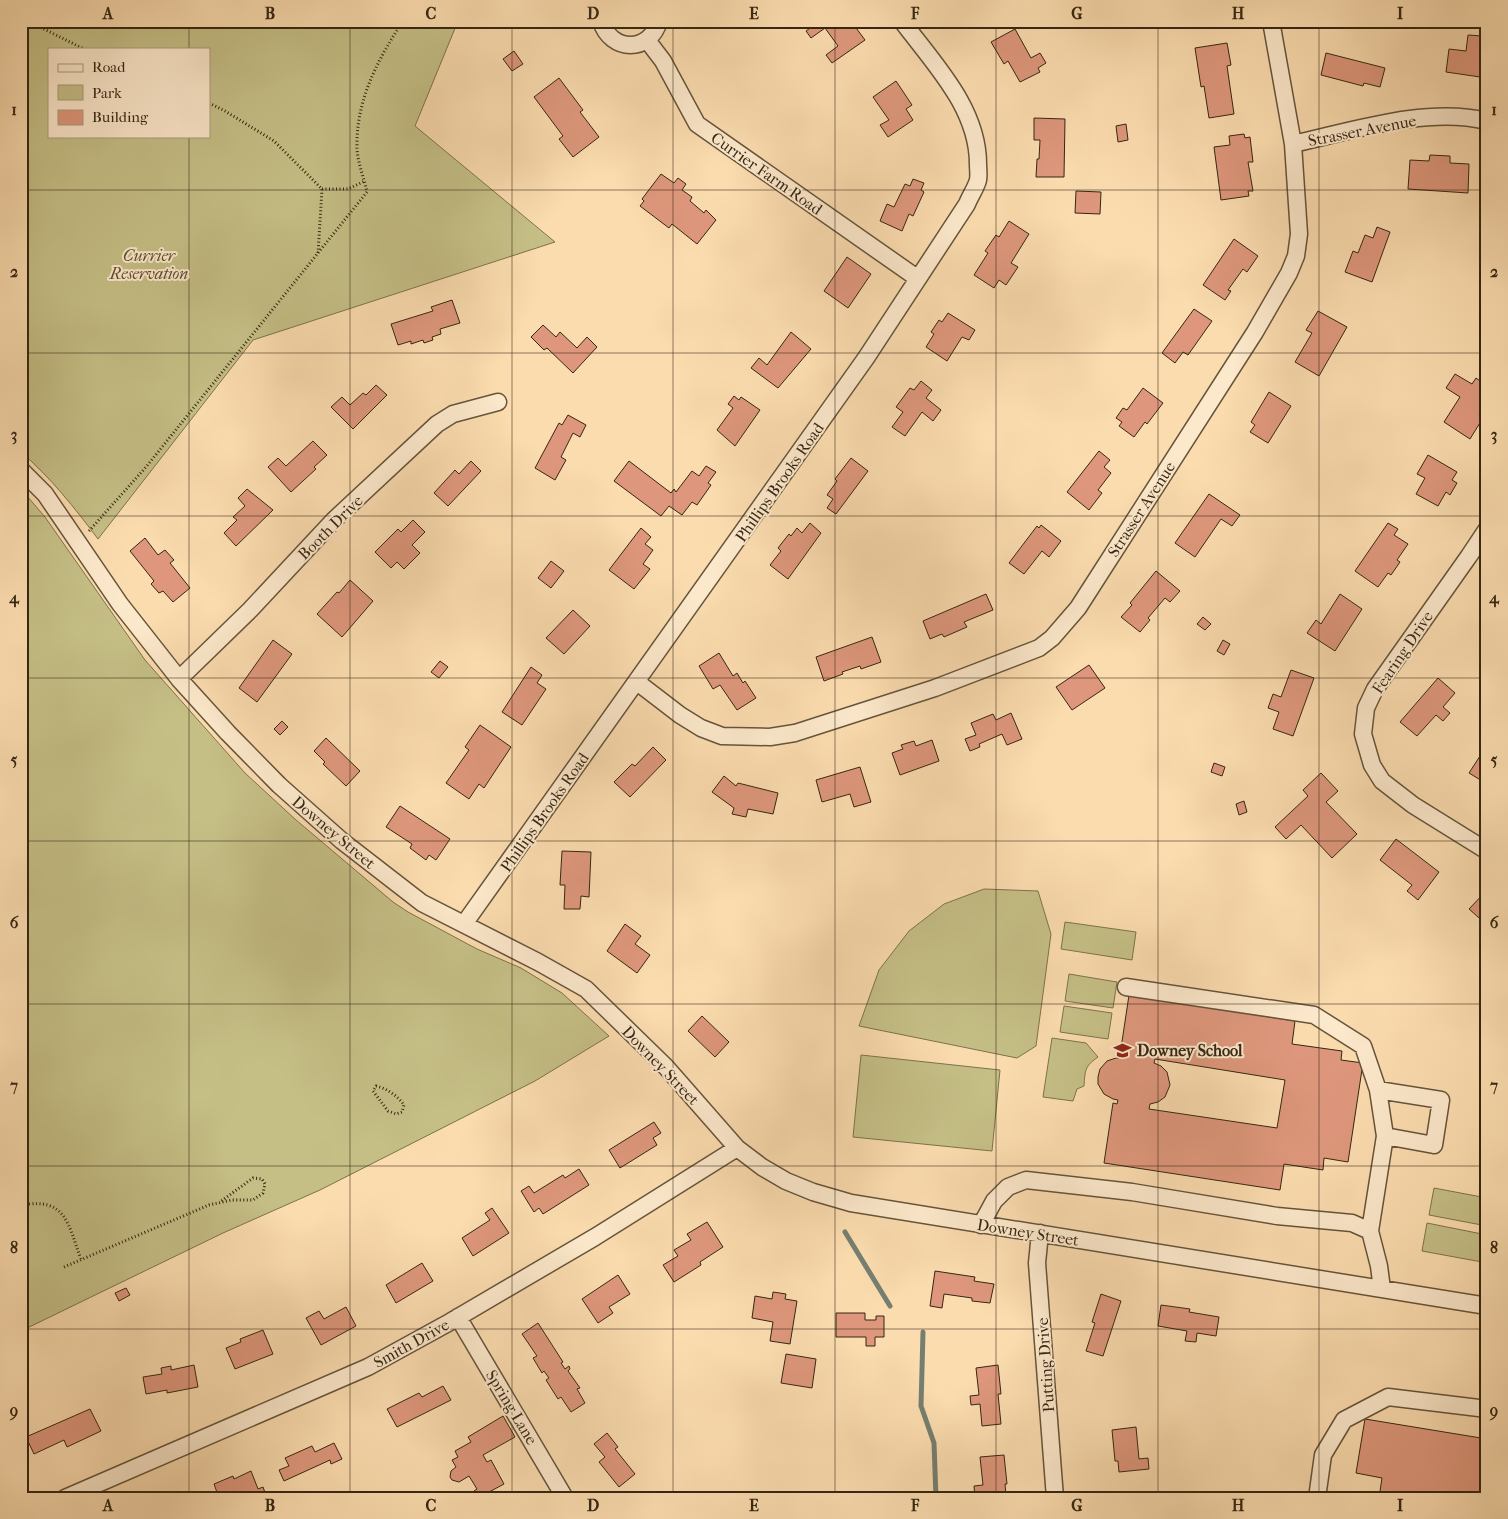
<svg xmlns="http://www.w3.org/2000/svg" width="1508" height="1519" font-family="'IM FELL French Canon',serif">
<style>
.green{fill:#c5bf86;stroke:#7d724c;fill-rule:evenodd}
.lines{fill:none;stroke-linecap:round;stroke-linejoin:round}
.stream{stroke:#757f71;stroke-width:5}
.building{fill:#de977c;stroke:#352613;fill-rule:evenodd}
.minor-casing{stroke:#66543a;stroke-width:19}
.path{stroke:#352613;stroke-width:3;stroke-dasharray:1 2.5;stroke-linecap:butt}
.minor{stroke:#fce8cb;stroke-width:16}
.grid{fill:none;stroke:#352613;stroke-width:1;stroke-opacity:0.55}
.labels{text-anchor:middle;stroke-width:4;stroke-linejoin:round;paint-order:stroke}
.street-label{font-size:16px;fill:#352613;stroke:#fce8cb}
.park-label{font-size:16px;font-style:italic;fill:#594c30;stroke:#fce8cb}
.poi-label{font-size:16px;font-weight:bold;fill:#352613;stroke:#fce8cb;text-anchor:start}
.neatline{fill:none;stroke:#352613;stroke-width:2}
.grid-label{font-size:16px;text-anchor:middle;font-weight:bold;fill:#352613}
</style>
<rect width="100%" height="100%" fill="#fbdcaf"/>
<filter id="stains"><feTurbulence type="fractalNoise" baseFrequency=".004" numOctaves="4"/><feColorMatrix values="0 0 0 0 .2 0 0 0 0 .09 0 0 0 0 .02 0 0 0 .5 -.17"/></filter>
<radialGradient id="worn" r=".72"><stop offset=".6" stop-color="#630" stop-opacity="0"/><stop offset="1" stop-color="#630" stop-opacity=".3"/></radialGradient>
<path class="green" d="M21,21H458L415,126L555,242L253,340L98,539C74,507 51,478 21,452ZM49,49H209V136H49Z
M21,489L45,517L145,660L245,773L296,820L393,902L408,912L477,949L521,968L562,993L609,1036L535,1081L320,1190L223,1233L21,1331Z
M984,889L1038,891L1051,934L1036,1046L1017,1058L859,1026L879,970L909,931L944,904Z
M1065,922L1136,932L1132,960L1061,949Z
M1069,974L1117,982L1113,1008L1065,1001Z
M1064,1006L1112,1013L1108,1039L1060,1032Z
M1052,1038L1086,1043L1098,1057C1085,1066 1085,1070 1084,1086L1077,1089L1073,1101L1043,1097Z
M861,1055L1000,1070L992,1151L853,1137Z
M1434,1188L1487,1198V1226L1429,1215Z
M1427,1223L1487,1235L1482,1262L1422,1251Z"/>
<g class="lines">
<path class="stream" d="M845,1232L890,1306
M923,1332L921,1406L934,1443L936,1498"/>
</g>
<path class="building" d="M820,21H851L865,40L832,63L826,55L838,46L825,28L811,38L806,31Z
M1015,29L1031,58L1040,53L1046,63L1038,68L1040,72L1020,82L1008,61L1004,64L991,42Z
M1468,35L1482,36L1480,51L1487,52V78L1446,72L1449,49L1466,51Z
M1227,43L1231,65L1227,66L1234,114L1209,118L1204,86L1201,87L1195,48Z
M514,51L523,64L512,71L503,59Z
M1326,53L1385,68L1380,87L1364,83L1363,86L1321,75Z
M559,78L583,110L580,112L599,137L573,157L559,139L563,136L534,97Z
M896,81L912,105L906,109L913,120L888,137L880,125L889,120L873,97Z
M1034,118L1065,119L1064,177H1036L1037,159H1039L1040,140H1034Z
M1126,124L1128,140L1118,142L1116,126Z
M1244,134L1245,138L1250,137L1253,162H1248L1253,191H1248L1249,196L1221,200L1214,147L1230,145L1229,136Z
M1430,155L1450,156V163L1469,164L1468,193L1408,189L1410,160L1429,161Z
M661,174L674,183L678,178L686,184L682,190L692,197L690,201L704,213L706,210L716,220L697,244L672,224L669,228L640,206L644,201L642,199Z
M913,179L924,183L921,190L924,192L913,216L909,214L902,231L880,221L887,204L894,207L905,184L910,186Z
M1076,191L1101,192L1100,214L1075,213Z
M1009,221L1029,234L1011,263L1018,267L1006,285L999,280L994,288L974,275L988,253L985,251L996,235L999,237Z
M1377,227L1390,232L1372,282L1345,272L1353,251L1358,253L1365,235L1373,238Z
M1234,239L1258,256L1247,272L1243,269L1228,290L1231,291L1225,300L1203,285Z
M847,257L871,274L848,308L824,291Z
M452,300L460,323L440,329L441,334L432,337L433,340L424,343L423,340L411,344V341L398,345L391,324L433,311L431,307Z
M1194,309L1212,321L1188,355L1183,352L1175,363L1162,353Z
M1318,311L1347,327L1319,376L1295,362L1312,333L1306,330Z
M948,313L975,330L969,340L962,337L947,361L926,347L934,334L931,332L939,320L942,322Z
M543,325L556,337L560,332L577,348L587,337L597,347L573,373L547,348L544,350L531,337Z
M791,332L811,349L778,388L751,368L759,358L767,365Z
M1455,374L1472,384L1476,378L1487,386V403L1479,415L1483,418L1470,439L1444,422L1460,397L1446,388Z
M921,381L932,390L926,398L941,410L933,421L922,412L905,436L892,427L903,412L896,407L910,388L914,390Z
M376,385L387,395L353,429L331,407L342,397L350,405L363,393L366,395Z
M1143,388L1163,403L1147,424L1145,422L1134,437L1119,426L1122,422L1116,418L1123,408L1127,410Z
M1269,392L1291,406L1268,443L1250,432L1255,425L1251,422Z
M734,396L739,400L741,397L760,410L735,446L717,430L733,408L728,404Z
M568,415L586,425L580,437L573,433L561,457L566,460L555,480L535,468L559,423L562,425Z
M313,441L327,455L314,467L316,469L291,492L268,467L278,458L286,466Z
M1099,451L1110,460L1104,467L1111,473L1098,490L1102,493L1089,510L1067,492Z
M1428,455L1457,472L1452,480L1457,483L1450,495L1446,492L1438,506L1416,494L1425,478L1417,474Z
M851,458L868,471L836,514L827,508L833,499L827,495L837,481L835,479Z
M471,461L481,471L448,506L434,493L455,470L459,474Z
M629,461L671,493L674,489L676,492L692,471L699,476L706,466L716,472L708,483L711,485L697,505L692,502L682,515L669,506L661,516L614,481Z
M247,489L273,510L236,546L224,533L237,520L233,517L245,506L238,498Z
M1209,494L1240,515L1232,526L1221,519L1195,557L1175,543Z
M413,520L425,532L412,545L420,553L404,569L397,562L391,568L375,552L398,529L401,532Z
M810,523L821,533L788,579L770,565L781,551L778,548L789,534L791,536L797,528L802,533Z
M1388,523L1398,529L1394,535L1408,544L1397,560L1400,562L1391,575L1388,573L1378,587L1355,571Z
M1041,525L1061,541L1049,557L1042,551L1024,574L1009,563L1037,526L1039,528Z
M641,528L651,537L645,544L653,550L643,564L650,569L634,589L609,570Z
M145,538L158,555L165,550L174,560L170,563L190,588L173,602L163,591L159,593L151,584L154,581L130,551Z
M551,561L564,571L551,588L538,578Z
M1156,571L1180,591L1170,602L1165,598L1148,618L1150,620L1140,632L1121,617L1132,605L1130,603Z
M350,580L373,601L342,637L317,614L337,592L339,593Z
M986,594L993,610L964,622L967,627L944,637L942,634L930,639L923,621Z
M1340,594L1362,609L1335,651L1307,633L1316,620L1321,624Z
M573,610L590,626L564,654L546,638Z
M1487,612V627L1480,623Z
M1203,617L1211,624L1205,630L1197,624Z
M872,637L881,662L861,669L860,666L842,672L843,674L824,681L816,657Z
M273,640L292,654L257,702L239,688Z
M1223,640L1230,644L1224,655L1217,651Z
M719,653L733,676L737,673L743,683L745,681L756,698L737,710L720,685L713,689L699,666Z
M440,661L448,667L439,678L431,672Z
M1089,665L1105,688L1072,710L1056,687Z
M531,667L542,675L537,683L546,689L522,725L502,712Z
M1291,670L1314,678L1293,736L1273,729L1279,712L1268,708L1273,694L1281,697Z
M1438,678L1455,693L1443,707L1450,713L1443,721L1436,715L1417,736L1400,722Z
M1011,713L1022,739L1007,745L1002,734L979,744L980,747L970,751L965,739L976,735L971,723L993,714L996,720Z
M282,721L288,727L280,735L274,729Z
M480,725L511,747L484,788L479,784L469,799L446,783L469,750L465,747Z
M326,738L360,771L346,786L323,764L325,762L314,751Z
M932,740L939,761L900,775L892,753L903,749L901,745L914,741L916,746Z
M653,747L666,760L630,797L614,782L632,764L635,766Z
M1480,756L1487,760V784L1469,773Z
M1214,763L1225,767L1222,776L1211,772Z
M860,767L871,802L854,807L850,794L822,802L816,780Z
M1321,773L1338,791L1326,802L1357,834L1332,858L1301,825L1286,839L1275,827L1308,796L1303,790Z
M724,776L736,786L738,783L778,793L773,814L748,809L746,817L732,814L734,808L712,792Z
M1244,801L1247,812L1239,815L1236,804Z
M400,806L450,839L436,860L429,855L426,860L410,848L412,844L386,827Z
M1396,839L1439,872L1418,900L1407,891L1412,885L1380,860Z
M562,851L591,852L589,897L581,896L580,909H564L565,885H560Z
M1487,890V925L1469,909Z
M625,924L641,936L635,944L650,955L637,973L607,951Z
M1129,995L1295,1021L1292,1044L1342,1051L1341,1060L1363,1063L1348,1162L1324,1158L1323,1170L1284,1164L1280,1190L1104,1163L1113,1103L1117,1104L1118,1100L1113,1099L1104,1094L1098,1084V1077L1100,1069L1107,1061L1116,1058H1126V1055H1120ZM1155,1059L1285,1080L1277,1128L1149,1109L1150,1104L1158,1102L1165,1097L1170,1085L1167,1072L1161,1066L1154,1063Z
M702,1016L729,1042L715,1057L688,1031Z
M654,1122L661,1133L653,1138L657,1145L620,1168L609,1150Z
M579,1169L589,1185L543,1214L539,1208L534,1212L521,1191L529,1186L534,1193L563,1175L565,1178Z
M492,1208L509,1233L473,1256L462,1238L490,1220L485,1213Z
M707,1222L723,1247L700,1262L701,1265L674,1282L663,1265L678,1256L674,1250L691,1240L687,1234Z
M422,1263L433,1281L396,1303L386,1285Z
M935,1271L975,1277L974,1281L994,1284L990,1303L972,1301V1298L944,1294L942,1308L930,1306Z
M618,1275L630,1294L609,1307L613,1313L598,1323L582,1299Z
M126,1288L130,1295L119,1301L115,1293Z
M773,1292L786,1294L785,1299L797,1301L790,1344L770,1341L773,1322L752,1318L755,1296L772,1299Z
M1101,1294L1121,1301L1103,1356L1086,1351L1095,1323L1092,1322Z
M1161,1305L1190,1309L1189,1312L1219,1317L1216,1336L1197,1333L1196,1342L1185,1341L1187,1331L1158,1326Z
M346,1307L356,1326L321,1345L306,1318L319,1311L324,1319Z
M836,1313H865V1320H876V1316H884V1337H875V1346H866V1337H836Z
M538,1323L563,1362L561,1363L565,1369L569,1366L570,1369L568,1371L580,1388L577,1389L585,1403L571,1412L561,1397L558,1399L546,1380L549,1378L544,1371L542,1373L533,1358L537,1356L522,1334Z
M263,1330L273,1354L235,1369L226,1348L241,1342L240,1339Z
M786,1354L816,1359L812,1388L781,1383Z
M194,1365L198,1387L167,1393V1390L146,1394L143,1377L162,1374L161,1368L171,1366V1370Z
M998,1365L1001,1394H998L1001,1424L982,1426L980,1404L971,1405L970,1396L979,1395L976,1368Z
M443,1386L451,1400L397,1427L387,1409L419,1393L422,1397Z
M90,1409L101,1431L67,1447L64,1440L34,1454L26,1437Z
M503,1416L515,1437L483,1455L487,1462L491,1460L504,1484L478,1498L474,1491L477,1489L469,1476L459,1482L452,1480L450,1477L451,1471L456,1467L452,1460L458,1457L455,1451L471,1442L468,1437Z
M1365,1419L1487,1439V1498H1379L1382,1478L1356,1473Z
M1136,1427L1139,1459L1148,1458L1149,1469L1119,1472L1118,1461H1115L1112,1430Z
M607,1433L618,1447L615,1449L635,1474L619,1487L599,1462L605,1457L594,1444Z
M334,1443L342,1459L331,1464L330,1460L284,1481L279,1470L289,1466L285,1458L312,1446L315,1452Z
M1004,1455L1007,1484H1005L1006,1495L975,1498L974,1486L983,1485L980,1457Z
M251,1471L258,1489L263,1487L267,1498H247L245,1495L238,1498H219L214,1484L233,1476L234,1479Z
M679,1492L683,1494L685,1498H665Z"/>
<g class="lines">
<defs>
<path id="minor" d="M601,21C611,53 650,53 659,21
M1271,21L1293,144
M647,40L663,61L697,124L917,278
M21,470L45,494L120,604L179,679L228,733L279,785L342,841L422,903L538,962L586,989L666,1067L737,1148L762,1167L786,1181L813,1192L851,1203L1487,1306
M1487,529L1469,556L1375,689L1366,708L1363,734L1372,765L1382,781L1413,805L1487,851
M179,679L250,610L334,520L437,424L453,414L498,402
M637,682L680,715L701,728L722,736L770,737L795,733L935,688L1039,648L1052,638L1078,608L1255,332L1289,273L1296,256L1299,234L1293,144C1352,131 1427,106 1487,121
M464,924L866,358L967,204C970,196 976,188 978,180C979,175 978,169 978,164C978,108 934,64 902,21
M1126,987L1314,1015L1363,1046L1378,1090L1385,1136L1370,1231
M1378,1090L1441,1100L1434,1145L1385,1136
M981,1225L994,1201L1008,1187L1026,1180L1132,1192L1277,1216L1352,1223L1370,1231L1379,1266L1382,1289
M1040,1233L1037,1263L1055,1498
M458,1317L565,1498
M65,1498L368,1367L450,1322L595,1237L737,1148
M1317,1498L1323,1455L1344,1420L1388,1397L1487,1409"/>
</defs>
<use href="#minor" class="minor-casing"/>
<path class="path" d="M28,21L84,49
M209,103L225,111L274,141L322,189L318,254
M322,189H348L365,181
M89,531L146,467L367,192C364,178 357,161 357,147C356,100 378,59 403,21
M376,1086C386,1088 398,1096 404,1105L402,1112L396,1114L388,1111L373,1091Z
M22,1205C67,1197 68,1225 81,1259
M64,1267L209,1205L232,1200H253L263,1193L265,1184L262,1179L253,1178L220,1202"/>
<use href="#minor" class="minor"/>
</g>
<path class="grid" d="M189,21V49M350,21V1498M512,21V1498M673,21V1498M835,21V1498M996,21V1498M1158,21V1498M1319,21V1498M189,136V1498M21,190H1487M21,353H1487M21,516H1487M21,678H1487M21,841H1487M21,1004H1487M21,1166H1487M21,1329H1487"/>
<defs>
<symbol id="school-bare" viewBox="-9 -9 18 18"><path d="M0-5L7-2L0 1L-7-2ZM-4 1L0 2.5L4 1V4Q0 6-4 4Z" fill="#8f2418" stroke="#fce8cb" stroke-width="2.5" paint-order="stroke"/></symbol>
</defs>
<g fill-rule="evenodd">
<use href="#school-bare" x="1110" y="1038" width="25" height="25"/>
</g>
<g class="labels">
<g class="street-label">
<text transform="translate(1362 130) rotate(-11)" y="6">Strasser Avenue</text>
<text transform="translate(767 173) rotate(35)" y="6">Currier Farm Road</text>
<text transform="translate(779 482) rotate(-55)" y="6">Phillips Brooks Road</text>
<text transform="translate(1141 509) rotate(-57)" y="6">Strasser Avenue</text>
<text transform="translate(330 527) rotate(-45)" y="6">Booth Drive</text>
<text transform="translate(1402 652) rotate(-56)" y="6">Fearing Drive</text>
<text transform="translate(544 812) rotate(-55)" y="6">Phillips Brooks Road</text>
<text transform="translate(334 832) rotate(40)" y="6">Downey Street</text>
<text transform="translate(661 1065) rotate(46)" y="6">Downey Street</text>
<text transform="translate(1028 1232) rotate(9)" y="6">Downey Street</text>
<text transform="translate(411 1343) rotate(-29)" y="6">Smith Drive</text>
<text transform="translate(1045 1365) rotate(-94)" y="6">Putting Drive</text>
<text transform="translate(512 1407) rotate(59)" y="6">Spring Lane</text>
</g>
<g class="park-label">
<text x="149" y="261">Currier<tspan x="149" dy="18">Reservation</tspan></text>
</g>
<g class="poi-label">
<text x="1137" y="1056">Downey School</text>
</g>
</g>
<rect width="1508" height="1519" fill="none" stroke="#fbdcaf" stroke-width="55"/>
<rect x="48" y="48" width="162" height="90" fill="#fce8cb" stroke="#ac9a81"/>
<rect x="58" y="64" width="25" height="8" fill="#fce8cb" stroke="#ac9a81"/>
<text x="92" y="72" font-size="15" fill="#352613">Road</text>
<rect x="58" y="85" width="25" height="15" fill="#c5bf86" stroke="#ac9a81"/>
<text x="92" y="98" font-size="15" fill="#352613">Park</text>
<rect x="58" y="110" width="25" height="15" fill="#de977c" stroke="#ac9a81"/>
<text x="92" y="122" font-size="15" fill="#352613">Building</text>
<rect x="28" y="28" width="1452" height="1464" class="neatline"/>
<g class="grid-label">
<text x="108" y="19">A</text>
<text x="270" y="19">B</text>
<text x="431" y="19">C</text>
<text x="593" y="19">D</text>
<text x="754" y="19">E</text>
<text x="915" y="19">F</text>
<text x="1077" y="19">G</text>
<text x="1238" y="19">H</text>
<text x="1400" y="19">I</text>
<text x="14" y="115">1</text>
<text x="1494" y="115">1</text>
<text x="14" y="277">2</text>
<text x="1494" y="277">2</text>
<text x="14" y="440">3</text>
<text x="1494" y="440">3</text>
<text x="14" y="603">4</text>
<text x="1494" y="603">4</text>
<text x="14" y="765">5</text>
<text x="1494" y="765">5</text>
<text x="14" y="928">6</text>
<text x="1494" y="928">6</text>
<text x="14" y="1091">7</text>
<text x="1494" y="1091">7</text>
<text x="14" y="1253">8</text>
<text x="1494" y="1253">8</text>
<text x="14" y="1416">9</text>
<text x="1494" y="1416">9</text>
<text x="108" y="1511">A</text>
<text x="270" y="1511">B</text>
<text x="431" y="1511">C</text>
<text x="593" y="1511">D</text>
<text x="754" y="1511">E</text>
<text x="915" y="1511">F</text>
<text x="1077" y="1511">G</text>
<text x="1238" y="1511">H</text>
<text x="1400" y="1511">I</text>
</g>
<rect width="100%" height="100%" filter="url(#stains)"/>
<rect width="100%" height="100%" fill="url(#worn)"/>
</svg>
